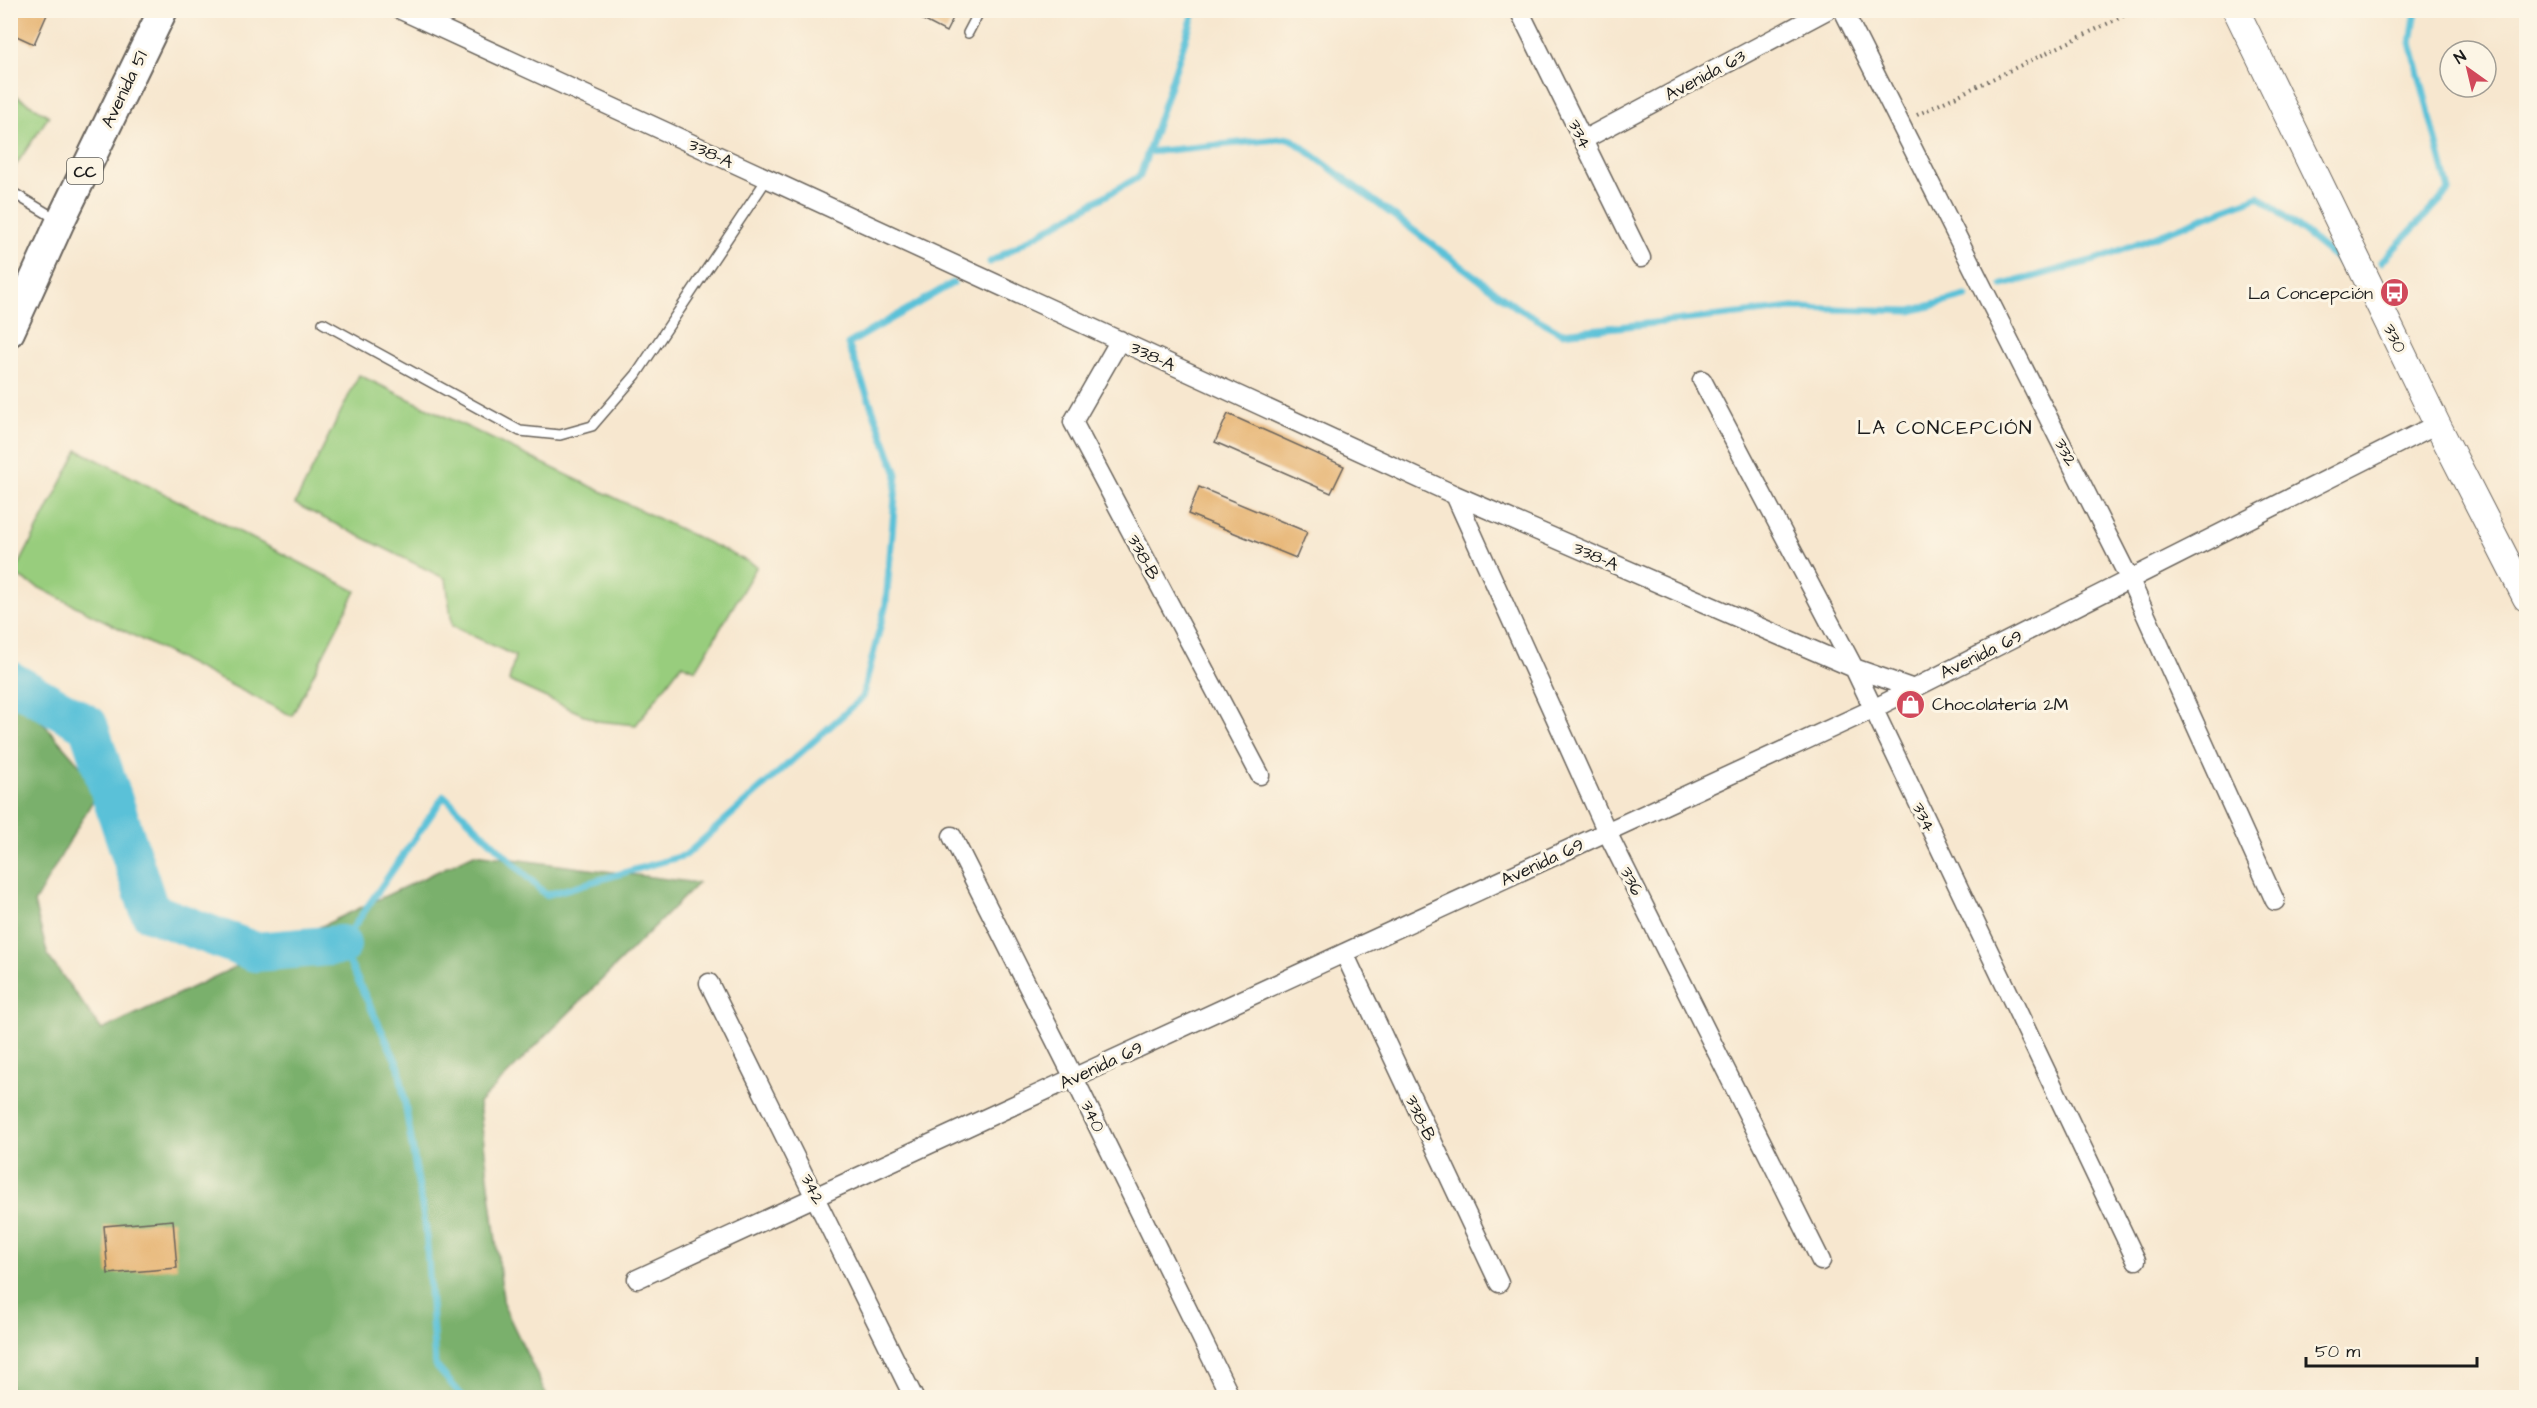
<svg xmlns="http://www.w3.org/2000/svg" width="2537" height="1408" font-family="'Architects Daughter',sans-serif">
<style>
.green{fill:#98cd7d;stroke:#5a744c;stroke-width:1.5}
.forest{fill:#7ab06c;stroke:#4b6644;stroke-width:1.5}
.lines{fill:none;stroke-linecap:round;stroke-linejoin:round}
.stream{stroke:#5ac1d8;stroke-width:7}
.river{stroke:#5ac1d8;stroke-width:40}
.building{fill:#e6b26f}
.lane-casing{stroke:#69635b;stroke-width:12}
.street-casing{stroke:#69635b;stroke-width:21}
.secondary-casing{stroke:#69635b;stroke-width:28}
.primary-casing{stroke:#69635b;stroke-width:32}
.path{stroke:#69635b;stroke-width:4;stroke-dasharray:1.5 4.5;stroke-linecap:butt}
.lane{stroke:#fff;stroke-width:9}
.street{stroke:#fff;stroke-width:18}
.secondary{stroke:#fff;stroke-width:26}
.primary{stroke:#fff;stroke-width:28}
.labels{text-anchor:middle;stroke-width:6;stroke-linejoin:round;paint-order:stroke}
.shield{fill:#fcf5e5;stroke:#5f5d58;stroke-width:1.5}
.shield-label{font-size:16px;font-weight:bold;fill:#1c1c1c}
.street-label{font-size:18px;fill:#1c1c1c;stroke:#fcf5e5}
.poi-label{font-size:18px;fill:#1c1c1c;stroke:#fcf5e5;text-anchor:end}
.neighbourhood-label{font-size:20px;letter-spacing:1.5px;fill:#1c1c1c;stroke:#fcf5e5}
</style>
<rect width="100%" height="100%" fill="#fcf5e5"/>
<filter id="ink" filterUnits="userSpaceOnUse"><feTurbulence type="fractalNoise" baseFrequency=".0167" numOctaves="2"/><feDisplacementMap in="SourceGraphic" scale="12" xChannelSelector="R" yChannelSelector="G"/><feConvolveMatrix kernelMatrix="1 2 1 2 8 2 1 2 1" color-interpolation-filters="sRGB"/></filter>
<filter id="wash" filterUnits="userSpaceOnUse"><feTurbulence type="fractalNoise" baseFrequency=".008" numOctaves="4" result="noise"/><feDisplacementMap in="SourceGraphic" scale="24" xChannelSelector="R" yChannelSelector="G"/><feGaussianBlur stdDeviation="1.35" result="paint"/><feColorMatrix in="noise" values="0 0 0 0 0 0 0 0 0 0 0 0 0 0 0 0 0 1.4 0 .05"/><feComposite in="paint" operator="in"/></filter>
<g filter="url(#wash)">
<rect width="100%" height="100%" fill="#f7e7cf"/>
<path class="green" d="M10,92L49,116L12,171L10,170Z
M359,375L757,566L696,670L682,664L636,725L597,721L509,681L515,656L452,626L446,579L295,504Z
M78,450L356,591L292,716L14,575Z"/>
<path class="forest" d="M15,691L100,788L34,903L48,956L102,1030L474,854L698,883L479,1103L504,1306L547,1396L11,1398V692Z"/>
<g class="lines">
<path class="stream" d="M1148,152L1290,138L1516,307L1562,333L1793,308L1911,311L1966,296
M990,262L1140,176L1195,10
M2381,262L2449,191L2411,43L2416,10
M2003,285L2098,259L2259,196L2352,271
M464,1398L435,1365L426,1230L399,1067L341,945L444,796L546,895L686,855L862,698L886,604L897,474L848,344L953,283"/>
<path class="river" d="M10,681L88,725L150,912L255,952L341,945"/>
</g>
<g id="blocks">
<path class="building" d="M10,10H49L34,44L10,33Z
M904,10H957L946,32Z
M1228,414L1344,466L1331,493L1215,442Z
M1199,487L1307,532L1296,558L1188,514Z
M173,1220L177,1268L108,1274L104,1226Z"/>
</g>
</g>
<g filter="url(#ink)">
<use href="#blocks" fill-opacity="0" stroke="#69635b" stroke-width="1.5"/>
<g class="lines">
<defs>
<path id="lane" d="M968,33L980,10
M10,191L58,220
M323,323L520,431L560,435L592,426L636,375L767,179"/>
<path id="street" d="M401,10L1455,495L1854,668L1911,688
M1519,10L1641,258
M1843,10L2130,580L2275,901
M1583,140L1827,10
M1120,340L1073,422L1260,775
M1702,380L1854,668L2136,1260
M1455,495L1607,832L1821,1261
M952,836L1074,1078L1231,1398
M1344,953L1499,1283
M709,983L914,1398
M637,1279L1873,709L2437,424"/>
<path id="secondary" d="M2236,10L2437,424L2526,598"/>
<path id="primary" d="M10,332L60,222L163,10"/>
</defs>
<use href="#lane" class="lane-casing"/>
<use href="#street" class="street-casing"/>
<use href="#secondary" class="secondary-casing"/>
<use href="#primary" class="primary-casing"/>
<path class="path" d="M1917,115L2136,10"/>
<use href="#lane" class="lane"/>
<use href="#street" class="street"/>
<use href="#secondary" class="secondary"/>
<use href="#primary" class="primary"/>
</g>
</g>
<defs>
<symbol id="bus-disc" viewBox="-11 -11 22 22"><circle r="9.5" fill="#d1495b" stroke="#fcf5e5"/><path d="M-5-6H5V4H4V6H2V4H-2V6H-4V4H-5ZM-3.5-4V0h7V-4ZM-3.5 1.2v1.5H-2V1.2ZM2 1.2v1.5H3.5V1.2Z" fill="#fff"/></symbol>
<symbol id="shop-disc" viewBox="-11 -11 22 22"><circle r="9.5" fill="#d1495b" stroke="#fcf5e5"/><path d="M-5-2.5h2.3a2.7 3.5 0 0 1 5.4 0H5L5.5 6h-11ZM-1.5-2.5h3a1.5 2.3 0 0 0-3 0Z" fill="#fff"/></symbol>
</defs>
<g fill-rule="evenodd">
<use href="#bus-disc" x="2378" y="276" width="33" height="33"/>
<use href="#shop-disc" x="1894" y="688" width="33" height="33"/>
</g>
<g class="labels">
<rect class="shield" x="67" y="158" width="36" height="26" rx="4.5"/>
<g class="shield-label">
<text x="85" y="177">CC</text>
</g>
<g class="street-label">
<text transform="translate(1705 75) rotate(-28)" y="6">Avenida 63</text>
<text transform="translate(124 89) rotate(-64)" y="6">Avenida 51</text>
<text transform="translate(1580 134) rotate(64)" y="6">334</text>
<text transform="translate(711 153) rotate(25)" y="6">338-A</text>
<text transform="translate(2395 338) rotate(64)" y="6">330</text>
<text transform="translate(1153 356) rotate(25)" y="6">338-A</text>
<text transform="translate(2066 452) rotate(63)" y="6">332</text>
<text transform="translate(1596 556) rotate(24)" y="6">338-A</text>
<text transform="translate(1144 557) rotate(62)" y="6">338-B</text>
<text transform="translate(1981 654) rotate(-26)" y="6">Avenida 69</text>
<text transform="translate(1924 817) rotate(64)" y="6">334</text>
<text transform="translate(1542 862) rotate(-25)" y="6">Avenida 69</text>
<text transform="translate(1632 881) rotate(63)" y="6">336</text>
<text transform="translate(1101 1065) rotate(-25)" y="6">Avenida 69</text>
<text transform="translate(1093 1116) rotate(64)" y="6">340</text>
<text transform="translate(1421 1118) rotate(65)" y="6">338-B</text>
<text transform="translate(813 1189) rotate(64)" y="6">342</text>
</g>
<g class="poi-label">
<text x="2373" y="299">La Concepción</text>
<text x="1932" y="710" text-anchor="start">Chocolatería 2M</text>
</g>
<g class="neighbourhood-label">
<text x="1945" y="434">LA CONCEPCIÓN</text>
</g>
</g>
<rect width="2537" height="1408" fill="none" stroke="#fcf5e5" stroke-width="36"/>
<g transform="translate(2468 69) rotate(326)"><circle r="28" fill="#fcf5e5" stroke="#a29e95" stroke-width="1.5"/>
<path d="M0-4.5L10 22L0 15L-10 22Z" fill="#d1495b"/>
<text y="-9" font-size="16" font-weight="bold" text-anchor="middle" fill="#1c1c1c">N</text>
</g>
<path d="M2306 1357v9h171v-9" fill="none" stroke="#1c1c1c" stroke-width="3"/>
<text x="2315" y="1357" font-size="18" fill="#1c1c1c" stroke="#fcf5e5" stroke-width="4.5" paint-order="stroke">50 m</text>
</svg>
